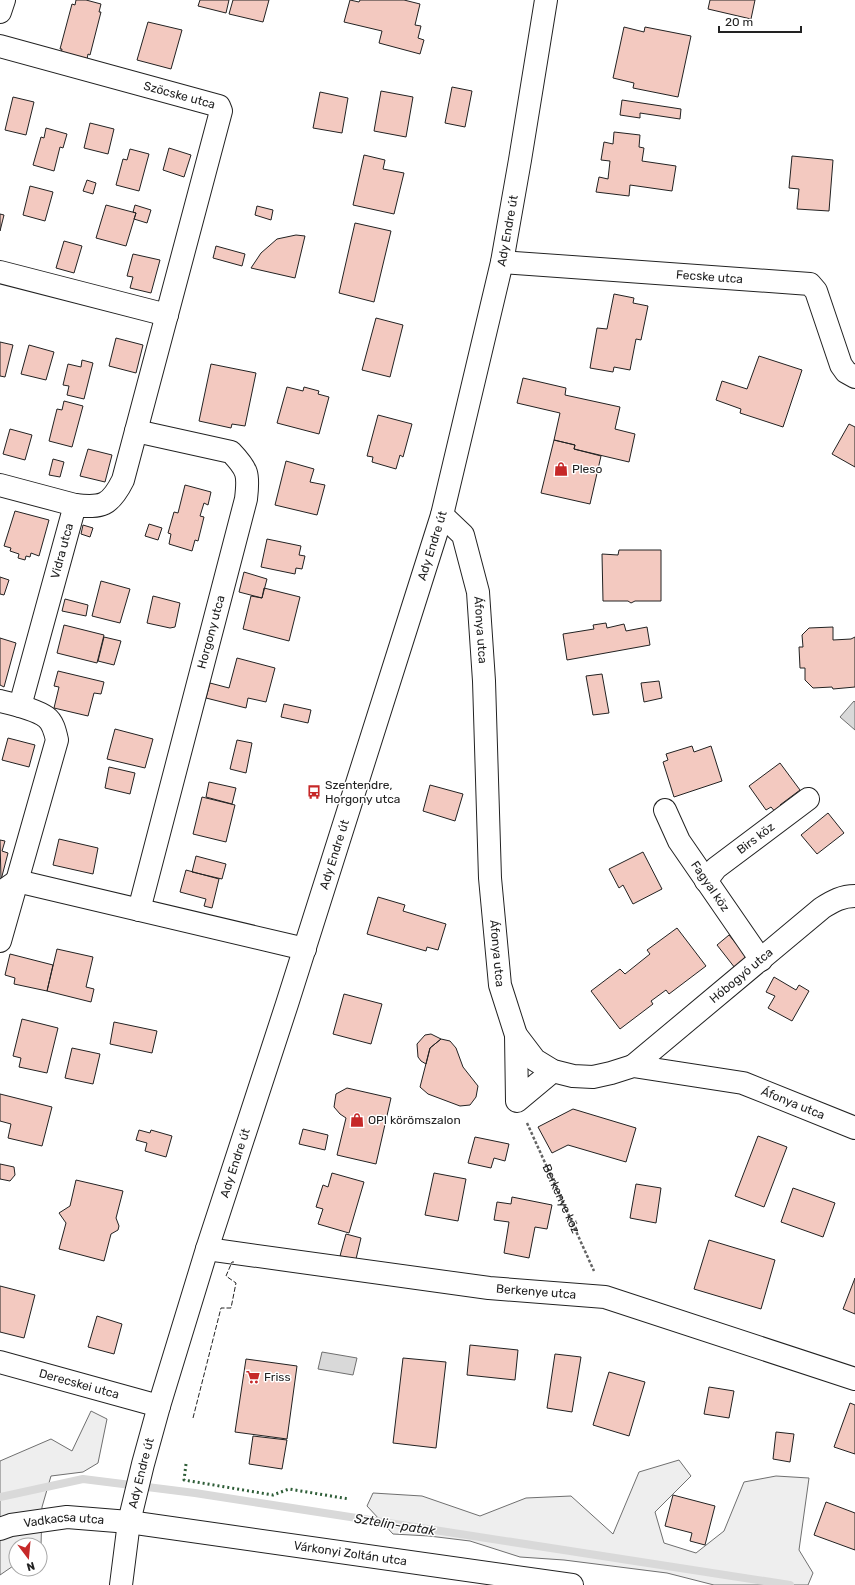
<svg xmlns="http://www.w3.org/2000/svg" width="855" height="1585" font-family="Rubik,sans-serif">
<style>
.green{fill:#eee;stroke:#6f6f6f}
.water{fill:#d9d9d9;stroke:#6f6f6f}
.lines{fill:none;stroke-linecap:round;stroke-linejoin:round}
.stream{stroke:#d9d9d9;stroke-width:8}
.building{fill:#f3c9c0;stroke:#222}
.minor-casing{stroke:#222;stroke-width:24}
.primary-casing{stroke:#222;stroke-width:24}
.path{stroke:#646464;stroke-width:2.5;stroke-dasharray:3 2;stroke-linecap:butt}
.minor{stroke:#fff;stroke-width:22}
.primary{stroke:#fff;stroke-width:22}
.hedge{stroke:#2f5e38;stroke-width:3;stroke-dasharray:2 3;stroke-linecap:butt}
.fence{stroke:#222;stroke-width:1;stroke-dasharray:5 2;stroke-linecap:butt}
.labels{text-anchor:middle;stroke-width:3;stroke-linejoin:round;paint-order:stroke}
.street-label{font-size:12px;fill:#222;stroke:#fff}
.poi-label{font-size:12px;fill:#222;stroke:#fff;text-anchor:start}
.water-label{font-size:13px;font-style:italic;fill:#222;stroke:#fff}
</style>
<rect width="100%" height="100%" fill="#fff"/>
<path class="green" d="M91,1411L107,1419L98,1463L83,1472L51,1476L42,1507L41,1546L40,1547V1545H16V1564L0,1575V1461L51,1439L72,1451Z
M679,1460L691,1476L655,1512L664,1543L696,1553L724,1531L744,1482L776,1476L809,1478L799,1550L813,1573L808,1585H714L667,1573L564,1560L520,1557L470,1541L429,1536L393,1534L367,1506L373,1493L422,1496L480,1516L526,1498L571,1496L613,1534L639,1472Z"/>
<path class="water" d="M854,701L855,702V730L840,717Z
M322,1352L357,1358L353,1375L318,1369Z"/>
<g class="lines">
<path class="stream" d="M0,1497L83,1479L195,1493L790,1585"/>
</g>
<path class="building" d="M76,0H86L101,4L99,12H101L90,55L88,54L86,65L60,58L62,49H60L72,4L75,5Z
M200,0H229L226,13L198,6Z
M233,0H269L263,22L229,14Z
M350,0L359,2L360,0H404L420,4L415,25L421,26L418,38L424,40L420,54L379,43L382,31L344,22Z
M710,0H755L751,19L708,9Z
M148,22L182,30L171,69L137,60Z
M624,27L644,32L645,27L691,36L678,97L633,88L634,83L613,78Z
M452,87L472,91L465,127L445,123Z
M381,91L413,97L406,137L374,131Z
M320,92L348,98L342,133L313,128Z
M13,97L34,102L26,135L5,130Z
M622,100L681,109L680,119L640,113V118L620,115Z
M90,123L114,129L108,154L84,148Z
M46,128L67,134L63,148L60,147L54,171L33,165L41,137L44,138Z
M614,132L640,135L639,147L644,148L642,161L676,166L672,191L630,185L629,196L596,192L599,177L608,179L610,161L601,160L604,142L613,144Z
M169,148L191,155L184,177L163,170Z
M130,149L149,154L139,191L116,185L123,159L127,160Z
M364,155L385,160L383,169L404,173L394,214L353,205Z
M792,156L833,160L829,211L797,209L799,189L789,188Z
M87,180L96,183L93,194L83,191Z
M30,186L53,192L45,221L23,215Z
M106,205L136,213L126,246L96,238Z
M135,205L151,210L147,223L134,219L136,213L133,212Z
M257,206L273,210L271,220L255,215Z
M0,214L4,215L0,231Z
M355,223L391,231L374,302L339,293Z
M296,235L305,236L295,278L251,268L261,253L277,239Z
M64,241L82,246L74,273L56,268Z
M216,246L245,254L242,266L213,258Z
M133,254L160,260L151,293L130,288L133,277L127,276Z
M614,294L634,298L633,303L648,306L641,340L636,339L630,370L614,367L613,372L590,368L597,328L607,329Z
M376,318L403,325L390,377L362,370Z
M116,338L143,345L136,373L109,366Z
M0,342L13,345L5,377L0,376Z
M29,345L54,352L46,380L21,374Z
M759,356L802,370L783,427L740,413L741,409L716,400L722,381L747,389Z
M82,360L93,363L84,399L67,395L69,386L63,385L68,364L81,367Z
M211,364L256,373L245,426L232,424L231,428L199,421Z
M523,378L566,388L565,395L620,407L615,429L635,434L629,462L574,449L575,445L554,440L560,413L517,403Z
M287,387L303,391L304,387L319,391L318,394L329,397L319,434L277,423Z
M64,401L83,406L72,447L49,441L57,409L62,410Z
M378,415L412,424L403,457L400,455L396,469L372,462L373,457L367,456Z
M849,424L855,427V467L832,454Z
M10,429L32,435L25,460L3,454Z
M554,440L575,445L574,449L601,456L590,504L541,493Z
M88,449L112,455L105,482L80,476Z
M53,459L64,462L60,477L49,475Z
M286,461L314,469L310,482L325,485L317,515L275,505Z
M185,485L211,492L208,505L204,503L200,516L204,517L198,541L195,540L192,551L169,544L171,534L168,533L174,512L178,513Z
M15,511L49,520L39,556L31,553L30,557L26,556L25,560L18,558L19,554L10,551L11,548L4,546Z
M149,524L162,528L158,540L145,536Z
M83,525L93,528L90,537L81,534Z
M267,539L301,546L299,555L305,556L302,569L296,568L295,574L261,567Z
M619,550H661V601H635L631,603L628,601H603L602,554L618,555Z
M244,572L267,579L262,598L239,592Z
M0,577L9,580L4,595L0,594Z
M101,581L130,589L120,623L92,616Z
M264,588L300,597L289,641L243,629L251,596L262,598Z
M153,596L180,603L175,627L170,628L147,623Z
M65,599L88,605L86,616L62,611Z
M606,623L607,628L624,624L626,631L647,627L650,645L567,660L563,634L594,629L593,625Z
M64,625L104,635L97,663L57,653Z
M833,627V640L851,639L855,637V687L833,689L832,687L813,688L805,680V668H800L799,647H803L802,635L809,628Z
M104,637L121,641L114,665L98,661Z
M0,638L16,643L4,687L0,685Z
M237,658L275,668L266,702L248,698L246,708L206,698L210,683L229,688Z
M58,671L104,682L101,694L94,693L88,716L54,708L59,687L54,686Z
M602,674L609,713L593,715L586,676Z
M659,681L662,698L644,702L641,683Z
M284,704L311,710L308,723L281,717Z
M115,729L153,739L145,768L107,759Z
M8,738L35,745L29,767L2,760Z
M237,740L252,743L246,773L230,769Z
M692,746L694,752L711,746L722,781L674,797L663,762L668,760L666,754Z
M780,763L800,790L780,805L783,809L777,814L771,807L766,810L749,786Z
M109,767L135,773L130,794L105,788Z
M209,782L236,788L232,804L206,797Z
M430,785L463,794L455,821L423,811Z
M202,797L235,805L226,842L193,834Z
M828,813L844,833L817,854L801,835Z
M59,839L98,848L93,874L53,865Z
M0,840L5,841L2,851L8,853L1,880Z
M643,852L662,889L633,904L623,885L619,888L609,869Z
M196,856L226,864L222,879L192,872Z
M186,870L219,879L212,908L204,906L206,899L180,892Z
M378,897L405,905L403,911L446,924L438,950L427,947L426,951L367,934Z
M677,928L706,966L669,994L666,990L651,1001L653,1004L620,1029L591,991L620,969L625,974L650,954L647,950Z
M729,935L748,958L735,968L717,945Z
M57,949L93,957L86,987L94,989L91,1002L47,991Z
M10,954L53,965L47,991L14,984L15,978L5,975Z
M774,977L796,990L799,985L809,991L792,1021L768,1008L775,996L766,992Z
M344,994L382,1004L371,1044L333,1034Z
M22,1019L58,1028L47,1073L19,1067L21,1058L13,1056Z
M114,1022L157,1031L152,1053L110,1044Z
M431,1034L441,1039L430,1048L426,1064L421,1061L418,1057L417,1044L425,1035Z
M441,1039L450,1041L456,1048L463,1067L478,1086L476,1097L470,1105L460,1106L428,1094L420,1087L430,1048Z
M72,1048L100,1054L93,1084L65,1078Z
M347,1088L391,1098L376,1164L337,1155L346,1118L340,1114L334,1107L336,1094Z
M0,1094L52,1107L42,1146L8,1138L11,1124L0,1121Z
M573,1109L636,1128L626,1162L568,1145L552,1153L538,1127Z
M303,1129L328,1135L325,1150L299,1144Z
M139,1130L150,1133L151,1130L172,1136L166,1157L145,1151L147,1143L136,1140Z
M758,1136L787,1147L764,1207L735,1196Z
M475,1137L509,1144L505,1161L494,1158L491,1168L468,1163Z
M0,1164L14,1167L15,1175L10,1181L0,1179Z
M332,1173L364,1182L349,1233L318,1224L323,1209L316,1207L323,1185L328,1187Z
M434,1173L466,1179L458,1221L425,1215Z
M76,1180L123,1191L116,1218L119,1226L118,1230L111,1234L104,1261L59,1249L66,1223L59,1213L70,1206Z
M636,1184L661,1188L656,1223L630,1218Z
M793,1188L835,1203L823,1237L781,1222Z
M512,1197L552,1205L547,1229L535,1227L529,1258L504,1253L509,1222L494,1220L497,1202L511,1204Z
M346,1234L361,1238L356,1259L340,1256Z
M709,1240L775,1260L761,1309L694,1289Z
M855,1278V1314L843,1309Z
M0,1286L35,1295L24,1338L0,1332Z
M97,1316L122,1324L114,1354L88,1347Z
M470,1345L518,1350L515,1380L467,1375Z
M555,1354L581,1357L572,1412L547,1408Z
M403,1358L446,1362L436,1448L393,1443Z
M246,1359L297,1366L287,1439L235,1432Z
M609,1372L645,1382L629,1436L593,1425Z
M709,1387L734,1391L729,1418L704,1414Z
M850,1403L855,1405V1454L834,1447Z
M776,1432L794,1434L790,1462L773,1459Z
M253,1436L287,1440L282,1469L249,1464Z
M673,1495L715,1506L705,1545L690,1541L692,1533L665,1526Z
M826,1502L855,1513V1550L814,1535Z"/>
<g class="lines">
<defs>
<g id="minor">
<path d="M0,12L4,0"/>
<path id="s2" d="M0,46L219,106L221,111L123,480C110,506 102,508 75,505L20,706"/>
<path id="s3" d="M502,262L810,284L816,291L841,365L846,372L855,377"/>
<path d="M0,272L167,315"/>
<path d="M136,431L231,452C248,470 249,474 246,499L139,910"/>
<path d="M0,485L75,505"/>
<path id="s4" d="M442,515L463,535L478,592L484,681L490,878L500,985L516,1035L535,1060L553,1071L573,1076L593,1077L611,1073L633,1066L743,1083L855,1128"/>
<path d="M0,701C13,704 35,709 46,717C53,722 55,731 57,740L0,941"/>
<path id="s5" d="M665,810L679,841L761,960"/>
<path id="s6" d="M706,881L716,868L808,799"/>
<path d="M0,893L17,881L305,949"/>
<path d="M516,1035L517,1101L553,1071"/>
<path id="s7" d="M633,1066L822,908C833,901 842,896 855,896"/>
<path id="s8" d="M207,1249L489,1288L605,1297L855,1379"/>
<path id="s9" d="M0,1362L159,1406"/>
<path id="s10" d="M0,1529L11,1525L67,1517L129,1522L572,1585"/>
</g>
<g id="primary">
<path id="s11" d="M121,1585L129,1522L143,1464L159,1406L207,1249L287,1004L442,515L502,262L520,160L546,0"/>
</g>
</defs>
<use href="#minor" class="minor-casing"/>
<use href="#primary" class="primary-casing"/>
<path class="path" id="s1" d="M527,1123L594,1271"/>
<use href="#minor" class="minor"/>
<use href="#primary" class="primary"/>
<path class="hedge" d="M186,1464L184,1480L273,1495L289,1489L349,1499"/>
<path class="fence" d="M193,1418L221,1308H231L236,1283L226,1276L232,1262H234"/>
</g>
<defs>
<symbol id="shop-bare" viewBox="-9 -9 18 18"><path d="M-5-2.5h2.3a2.7 3.5 0 0 1 5.4 0H5L5.5 6h-11ZM-1.5-2.5h3a1.5 2.3 0 0 0-3 0Z" fill="#c62828" stroke="#fff" stroke-width="2.5" paint-order="stroke"/></symbol>
<symbol id="bus-bare" viewBox="-9 -9 18 18"><path d="M-5-6H5V4H4V6H2V4H-2V6H-4V4H-5ZM-3.5-4V0h7V-4ZM-3.5 1.2v1.5H-2V1.2ZM2 1.2v1.5H3.5V1.2Z" fill="#c62828" stroke="#fff" stroke-width="2.5" paint-order="stroke"/></symbol>
<symbol id="supermarket-bare" viewBox="-9 -9 18 18"><path d="M-6-5.5h2.5l.6 2H6L4.5 2H-2.5L-4.4-4H-6ZM-1.5 3.2a1.3 1.3 0 1 0 .1 0ZM3 3.2a1.3 1.3 0 1 0 .1 0Z" fill="#c62828" stroke="#fff" stroke-width="2.5" paint-order="stroke"/></symbol>
</defs>
<g fill-rule="evenodd">
<use href="#shop-bare" x="551" y="459" width="20" height="20"/>
<use href="#bus-bare" x="304" y="782" width="20" height="20"/>
<use href="#shop-bare" x="347" y="1110" width="20" height="20"/>
<use href="#supermarket-bare" x="243" y="1367" width="20" height="20"/>
</g>
<g class="labels">
<g class="street-label">
<text dy="4" stroke="none"><textPath href="#s2" startOffset="186">Szöcske utca</textPath></text>
<text dy="4" stroke="none"><textPath href="#s11" startOffset="1410">Ady Endre út</textPath></text>
<text dy="4" stroke="none"><textPath href="#s3" startOffset="208">Fecske utca</textPath></text>
<text dy="4" stroke="none"><textPath href="#s11" startOffset="1086">Ady Endre út</textPath></text>
<text transform="translate(62 551) rotate(-75)" y="4">Vidra utca</text>
<text dy="4" stroke="none"><textPath href="#s4" startOffset="126">Áfonya utca</textPath></text>
<text transform="translate(211 632) rotate(-75)" y="4">Horgony utca</text>
<text dy="4" stroke="none"><textPath href="#s6" startOffset="66">Birs köz</textPath></text>
<text dy="4" stroke="none"><textPath href="#s11" startOffset="762">Ady Endre út</textPath></text>
<text dy="4" stroke="none"><textPath href="#s5" startOffset="89">Fagyal köz</textPath></text>
<text dy="4" stroke="none"><textPath href="#s4" startOffset="450">Áfonya utca</textPath></text>
<text dy="4" stroke="none"><textPath href="#s7" startOffset="141">Hóbogyó utca</textPath></text>
<text dy="4" stroke="none"><textPath href="#s4" startOffset="834">Áfonya utca</textPath></text>
<text dy="4" stroke="none"><textPath href="#s11" startOffset="438">Ady Endre út</textPath></text>
<text dy="4" stroke="none"><textPath href="#s1" startOffset="83">Berkenye köz</textPath></text>
<text dy="4" stroke="none"><textPath href="#s8" startOffset="332">Berkenye utca</textPath></text>
<text dy="4" stroke="none"><textPath href="#s9" startOffset="82">Derecskei utca</textPath></text>
<text dy="4" stroke="none"><textPath href="#s11" startOffset="114">Ady Endre út</textPath></text>
<text dy="4" stroke="none"><textPath href="#s10" startOffset="65">Vadkacsa utca</textPath></text>
<text dy="4" stroke="none"><textPath href="#s10" startOffset="354">Várkonyi Zoltán utca</textPath></text>
</g>
<g class="poi-label">
<text x="572" y="473">Pleso</text>
<text x="325" y="789">Szentendre,<tspan x="325" dy="14">Horgony utca</tspan></text>
<text x="368" y="1124">OPI körömszalon</text>
<text x="264" y="1381">Friss</text>
</g>
<g class="water-label">
<text transform="translate(395 1524) rotate(9)" y="5">Sztelin-patak</text>
</g>
</g>
<g transform="translate(28 1557) rotate(164)"><circle r="19" fill="#ffffff" stroke="#a7a7a7"/>
<path d="M0-3L7 15L0 10L-7 15Z" fill="#c62828"/>
<text y="-6" font-size="11" font-weight="bold" text-anchor="middle" fill="#222222">N</text>
</g>
<path d="M719 26v6h82v-6" fill="none" stroke="#222222" stroke-width="2"/>
<text x="725" y="26" font-size="12" fill="#222222" stroke="#ffffff" stroke-width="3" paint-order="stroke">20 m</text>
</svg>
